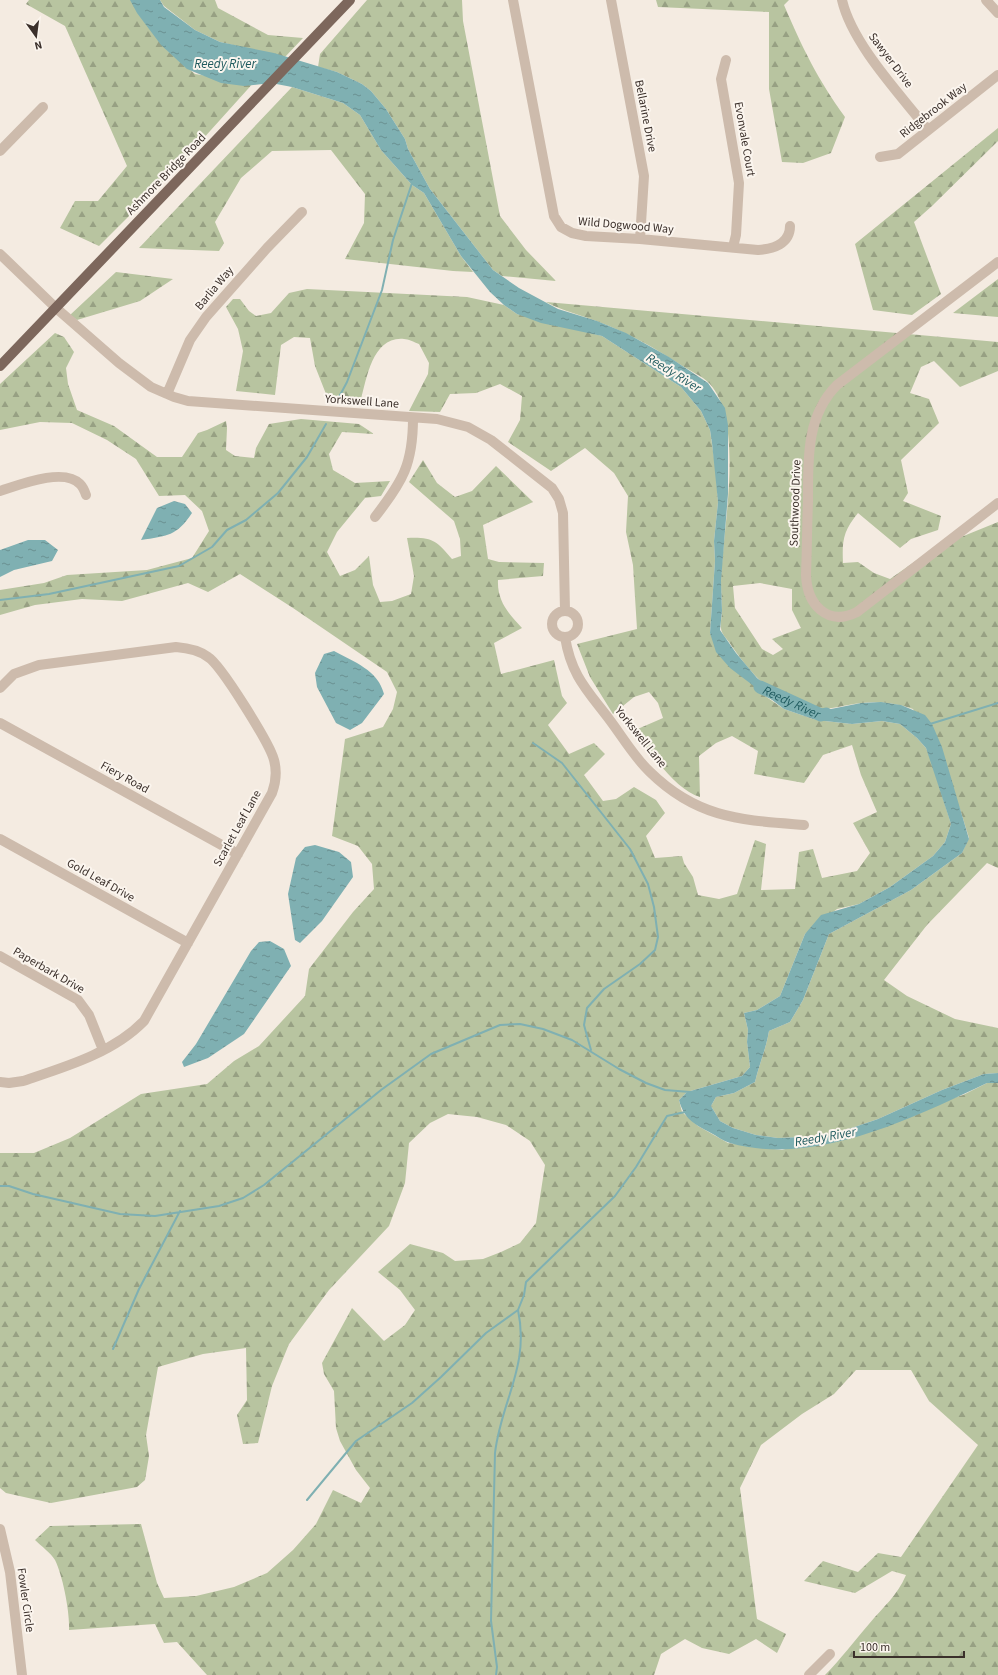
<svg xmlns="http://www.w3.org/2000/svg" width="998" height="1675" font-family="'Source Sans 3',sans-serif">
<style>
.forest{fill:url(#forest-firs);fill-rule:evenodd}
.water{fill:url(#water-ripples)}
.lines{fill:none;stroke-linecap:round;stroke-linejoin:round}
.stream{stroke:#7fb0b2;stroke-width:2}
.river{stroke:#7fb0b2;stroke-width:13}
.minor{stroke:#cdbbac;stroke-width:10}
.major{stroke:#7d675c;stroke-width:10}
.labels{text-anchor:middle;stroke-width:4;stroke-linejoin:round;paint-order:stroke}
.street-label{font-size:12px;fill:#3b302b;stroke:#fbf5ee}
.water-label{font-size:13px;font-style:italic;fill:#1f5a5e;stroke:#fbf5ee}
</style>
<defs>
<pattern id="forest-firs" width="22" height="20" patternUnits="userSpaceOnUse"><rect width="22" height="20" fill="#b8c4a0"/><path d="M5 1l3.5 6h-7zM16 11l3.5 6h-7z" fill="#97a083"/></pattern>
<pattern id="water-ripples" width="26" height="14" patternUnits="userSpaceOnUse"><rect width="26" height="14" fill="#7fb0b2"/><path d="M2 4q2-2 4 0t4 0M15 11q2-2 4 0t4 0" fill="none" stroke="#699091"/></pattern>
</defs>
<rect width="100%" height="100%" fill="#f4ebe1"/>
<path class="forest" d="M29,0H133L168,51L195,74L220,78L257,79L174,171L99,246L60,228L75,201H98L127,166L65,26L26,4Z
M160,0H215L218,8L268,35L303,38L285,57L220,42L195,30L164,6Z
M367,0H462L463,21L500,216L526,250L556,281L502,276L493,270L430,189L408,149L405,139L386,109L371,91L362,84L337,72L318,67L320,54Z
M656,0H789L784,5C802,47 818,80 845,117L831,153L803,163L782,162L769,89V12L658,7Z
M292,87L343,103L360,115L381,150L412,185L424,193L461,256L473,272L453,271L345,259L364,223L365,194L331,150L272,151L241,178L215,222L224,243L219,251L139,248Z
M998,128V141L932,206L914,222L941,294L912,315L873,310L855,244Z
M116,272L173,279L140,301L77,320L70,315Z
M998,279V317L953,313Z
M307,289L467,297L504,305L517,314L602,336L681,387L701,411L710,430L716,472L718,502L714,541L715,561L710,633L762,694L784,709L813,719L825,721L852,724L882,721L900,724L917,738L926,748L931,760L951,824L945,842L933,856L890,887L859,904L837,909L805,934L780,996L757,1010L744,1013L748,1030L747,1042L750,1067L742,1076L687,1092L679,1100L682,1112L698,1126L728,1143L782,1150L963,1095L987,1083H998V1675H825C841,1659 854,1641 869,1624C884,1606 897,1596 906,1575L892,1571L855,1593L804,1581L823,1561L858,1572L878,1553L901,1557L978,1445L929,1401L911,1370H856L834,1394L802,1414L761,1445L740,1488L757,1619L786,1634L777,1653L756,1639L729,1654L702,1648L685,1639L661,1654L654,1675H207L177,1642L164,1643L155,1624L69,1630C70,1613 63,1576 55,1560C51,1553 41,1546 35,1540L50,1526L141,1524L157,1583L164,1598L196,1596L234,1587L267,1573L293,1550L316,1524L333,1490L361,1503L370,1488L356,1470L340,1441L336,1428L334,1391L324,1374L322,1363L352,1308L384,1341L405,1325L415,1310L400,1290L378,1272L410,1244L443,1253L455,1261L483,1259L501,1252L520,1243L536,1223L545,1165L530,1141L506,1125L477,1117L448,1114L430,1123L409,1143L405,1183L389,1226L329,1290L289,1344L272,1386L258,1443L243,1444L237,1415L247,1400L246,1348L203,1354L158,1367L146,1435L149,1456L145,1480L137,1487L51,1503L6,1493L0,1488V1153H34L70,1138L141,1094L207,1084L234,1061L259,1046L305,996L309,969L353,912L374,889L372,864L358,846L332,836L345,739L383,727L393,709L397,692L387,672L293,608L240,574L208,592L188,583L122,601L82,599L35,605L0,615V590L44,583L67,575L147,570L192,558L209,531L202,511L185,495L159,496L136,459L107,440L72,423L40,422L0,430V384L55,333L64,337L74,352L66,368L68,384L77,410L114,426L157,457H182L198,433L207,430L226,421L227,428L226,450L235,456L254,458L256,448L269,424L301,419L359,424L374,434L342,432L329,454L333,470L355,483L390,481L381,496L365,498L337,532L327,552L340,576L355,570L369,556L373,585L380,602L392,601L411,594L414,576L407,538C432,537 436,540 452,559L461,556L460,539L454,521L409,482L423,460L437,483L455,497L472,491L496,466L533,502L483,525L488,559L499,562L544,563L543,576L498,580C497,601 508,613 522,628L494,643L501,674L554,660L562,696L567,703L548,725L569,754L594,743L605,754L584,775L603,801L616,799L634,787L656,800L665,813L646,836L655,858L682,856L684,863L693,877L698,895L719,899L737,894L755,840L766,844L761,890L795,889L799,852L813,849L822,878L857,871L870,853L853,823L877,812L861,775L852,745L823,755L804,783L754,774L758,751L732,736L716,743L699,756L700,797C675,790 649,750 633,731L663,718L658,703L649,692L634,697L613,714L590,677L577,644L637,629L633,565L626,532L628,496L614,473L585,448L551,471L508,442L520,420L522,396L500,384L476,393L450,394L440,412L409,411L428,374L429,363L419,344C414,342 408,339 404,339C373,336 367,377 361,399H328L315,366L310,338L294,337L281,345L275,395L236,391L243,351L238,329L226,307L233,299H240L249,311L256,316L271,313L289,293Z
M546,302L998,342V371L960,387L934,361L921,367L910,393L929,399L939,423L901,460L908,493L903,501L941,516L938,530L911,539L900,548L858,513C843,531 842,541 843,563L858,562L874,573L890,579L934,548L998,522V868L987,863L927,925L884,980L907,996L955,1019L998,1028V1073L984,1074L942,1090L878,1119L828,1136L778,1138L756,1135L733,1128L720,1121L711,1106L716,1097L734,1093L755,1082C759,1065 766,1049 769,1031L790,1022L803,1000L829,934L911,890L962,853L969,838L960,809L913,709C897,703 879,701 861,703C839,705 814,716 792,705C766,691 745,666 729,642C726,638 721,633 721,628C720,623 722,617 722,612C722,602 721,592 721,582C722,531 746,422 709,383C702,376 690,371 681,365C655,348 628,333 599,322C581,315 563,311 546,302ZM760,583L792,589V610L801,628L772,639L783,649L773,655L762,649L735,608L733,586Z"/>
<path class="water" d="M130,0H160L164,7L195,30L220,42L274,53L337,72L362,84L371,91L386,109L405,139L408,149L430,189L493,270L519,288L558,309L597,321L626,333L669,357L708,383L725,408L728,425V494L721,581L722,611L720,630L736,653L757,678L793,706L811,710L831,709L861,703L881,702L901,705L925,715L932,724L942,747L969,839L962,853L911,890L829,934L803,1000L790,1022L769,1031C766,1049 759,1065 755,1082L734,1093L716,1097L711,1106L720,1121L733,1128L756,1135L778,1138L828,1136L878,1119L942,1090L984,1074L998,1073V1083H987C913,1118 814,1167 730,1143C723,1141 717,1136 711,1133C694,1124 684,1119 679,1100L687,1092L742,1076L750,1067L747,1042L748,1030L744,1013L757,1010L780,996L805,934L821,915L859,904L890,887L933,856L945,842L951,824L926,748L917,738L900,724L882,721L852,724L825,721L813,719L784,709L730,668L716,652L710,633L715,561L714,541L718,502L712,443L710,430L701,411L681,387L602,336L541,323L517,314L504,305L490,292L461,256L424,193L412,185L381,150L360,115L343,103L292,87L271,83L244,86L221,83L187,69L161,45L137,13Z
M174,501L185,504L192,513C177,536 167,536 141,540L157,508Z
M28,540H45L58,550L52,561L14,570L0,577V550Z
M334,651C354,662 378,670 384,694L362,723L350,730L336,723L317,687L315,673L324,654Z
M315,845L339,852L351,862L353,877L322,921L300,943L295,940L288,894L296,858L305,847Z
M270,941L284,949L291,966L244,1034L208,1058L184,1067L182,1062L196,1044L251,951L259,942Z"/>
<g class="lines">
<path class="stream" d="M339,397L347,382L382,290L393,240L412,183
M0,600L49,594L179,566L212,547L227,530L246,520L278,493L307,457L326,424
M930,724L998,703
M533,743L562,763L630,849L648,884L654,907L658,937L655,950L640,964L604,989L587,1008L584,1025L591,1050
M0,1186H9L33,1194L120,1214L155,1216L219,1206L243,1198L264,1185L381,1090L431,1054L500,1025L520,1024L543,1029L572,1040L619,1069L646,1083L665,1090L690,1092
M113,1349L139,1289L180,1211
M307,1500L356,1441L412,1403L441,1377L486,1333L518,1310L524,1295L526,1282L615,1196L636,1167L667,1116L685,1112
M496,1675L497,1667L491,1621L495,1453C501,1401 530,1366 518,1310"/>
<path class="river" id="s1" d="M760,687L821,715L826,714"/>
<path class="minor" d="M513,0L554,216L561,227L572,233L586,236L640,239L758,250C773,249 790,244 790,226
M611,0L644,176L640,239
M842,0C852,44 900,94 928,130
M986,0L998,13
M726,60L721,79L739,183L736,235L733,247
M0,151L43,107
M880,157L898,154L998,75
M0,254L56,308L119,363L151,387L174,397L188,401L437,419L468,427L491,440L552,488L559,499L563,513L565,611
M998,262L837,385C806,416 808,460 808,501C807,526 807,550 806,575C807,604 827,627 857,612L998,503
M167,394L190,340L206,317L267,248L302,212
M0,491C19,485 64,467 80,484C83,487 85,492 86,495
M375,517C403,481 413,464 413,418
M552 624a13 13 0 1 1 26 0a13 13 0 1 1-26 0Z
M565,637C571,675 587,690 609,719C622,736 634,757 650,772C698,819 742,820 804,825
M0,688L14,674L39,665L176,647C188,648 199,650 208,657C221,665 270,744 274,760C277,771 276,782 272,793L144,1021C113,1053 65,1067 23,1081L9,1083L0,1082
M0,723L238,854
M0,839L188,943
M0,956L78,1000L89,1015L103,1050
M0,1529L10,1572L22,1675
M809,1675L830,1654"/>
<path class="major" d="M0,366L350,0"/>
</g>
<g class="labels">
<g class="street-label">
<text transform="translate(891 60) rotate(53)" y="4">Sawyer Drive</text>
<text transform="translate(933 110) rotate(-38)" y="4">Ridgebrook Way</text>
<text transform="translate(646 116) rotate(79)" y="4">Bellarine Drive</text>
<text transform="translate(745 139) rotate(80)" y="4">Evonvale Court</text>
<text transform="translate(166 174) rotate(-46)" y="4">Ashmore Bridge Road</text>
<text transform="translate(626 225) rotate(5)" y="4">Wild Dogwood Way</text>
<text transform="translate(214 288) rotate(-50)" y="4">Barlia Way</text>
<text transform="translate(362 401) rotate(4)" y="4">Yorkswell Lane</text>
<text transform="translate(795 503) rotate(-88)" y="4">Southwood Drive</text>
<text transform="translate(641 737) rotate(51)" y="4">Yorkswell Lane</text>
<text transform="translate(125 777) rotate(29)" y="4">Fiery Road</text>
<text transform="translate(237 828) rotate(-61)" y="4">Scarlet Leaf Lane</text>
<text transform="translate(101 880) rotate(29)" y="4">Gold Leaf Drive</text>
<text transform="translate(49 970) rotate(30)" y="4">Paperbark Drive</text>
<text transform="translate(26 1600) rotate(82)" y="4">Fowler Circle</text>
</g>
<g class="water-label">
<text x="225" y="68">Reedy River</text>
<text transform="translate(674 372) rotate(32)" y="5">Reedy River</text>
<text dy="5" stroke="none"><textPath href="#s1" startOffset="35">Reedy River</textPath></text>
<text transform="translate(825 1136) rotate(-10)" y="5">Reedy River</text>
</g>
</g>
<g transform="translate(36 36) rotate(166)" stroke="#fbf5ee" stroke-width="3" paint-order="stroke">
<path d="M0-3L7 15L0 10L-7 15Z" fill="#3b302b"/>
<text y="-6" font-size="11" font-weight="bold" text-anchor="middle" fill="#3b302b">N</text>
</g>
<path d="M854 1651v6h110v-6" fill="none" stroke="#3b302b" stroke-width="2"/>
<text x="860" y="1651" font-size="12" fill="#3b302b" stroke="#fbf5ee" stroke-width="3" paint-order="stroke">100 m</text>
</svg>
